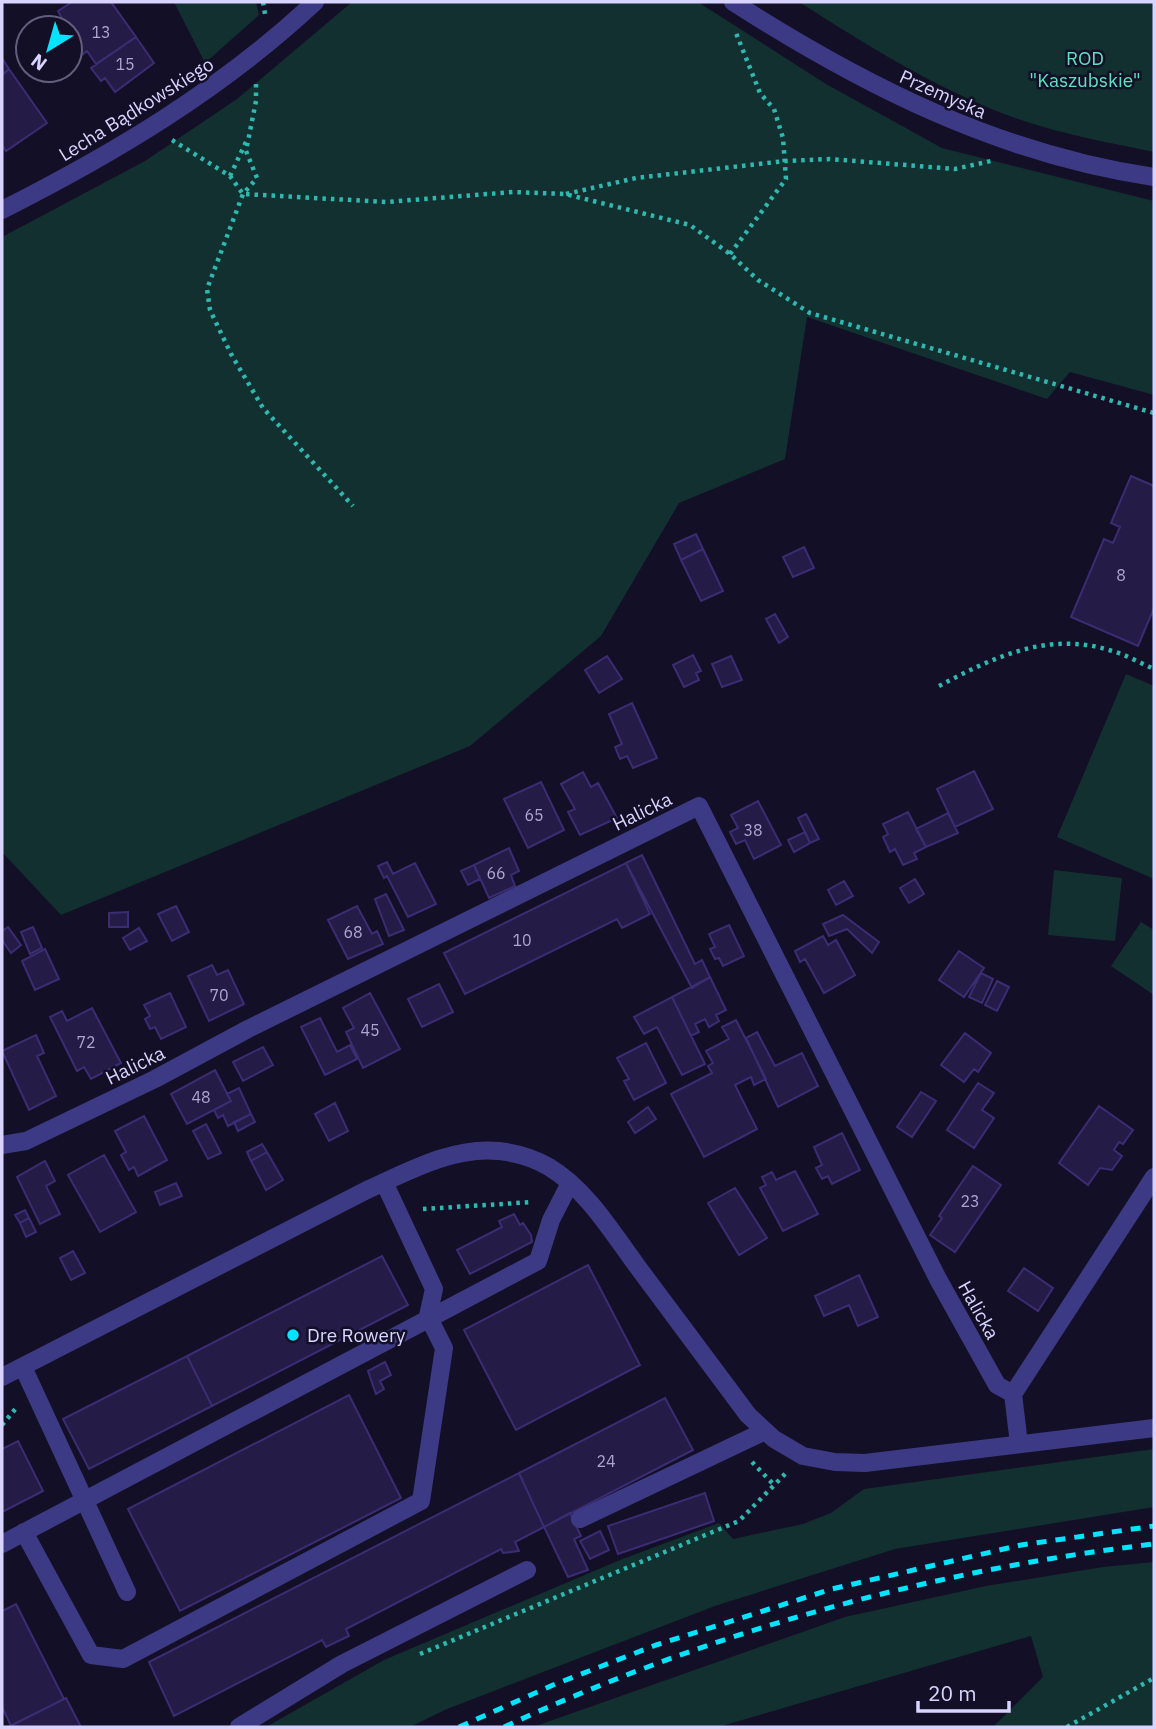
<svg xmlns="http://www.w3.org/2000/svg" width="1156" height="1729" font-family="'IBM Plex Sans',sans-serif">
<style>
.green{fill:#12302f}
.building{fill:#241b47;stroke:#3b2d73;stroke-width:2}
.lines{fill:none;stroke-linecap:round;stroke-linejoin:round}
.path{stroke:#2fb8b0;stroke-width:4.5;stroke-dasharray:3.5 5;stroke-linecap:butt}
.minor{stroke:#3d3a85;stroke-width:18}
.rail{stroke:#00e5ff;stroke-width:5;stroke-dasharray:10 9;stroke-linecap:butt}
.poi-dot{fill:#00e5ff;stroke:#130f26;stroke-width:2.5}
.labels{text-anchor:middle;stroke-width:5;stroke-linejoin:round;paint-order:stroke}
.number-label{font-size:16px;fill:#aca6d1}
.park-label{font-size:19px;fill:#5fe0c0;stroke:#130f26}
.street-label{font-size:19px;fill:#d9d4ff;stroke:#130f26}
.poi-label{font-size:19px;fill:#d9d4ff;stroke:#130f26;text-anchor:start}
</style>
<rect width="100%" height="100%" fill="#130f26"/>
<path class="green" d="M174,2H256L259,15L205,63Z
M352,2H698L826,84L942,148L1154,201V395L1070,372L1047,399L807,317L785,459L679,503L601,636L470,746L61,915L2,852V237L145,161L237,99Z
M799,2H1154V152C1116,144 1077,137 1040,126C955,101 873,49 799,2Z
M1126,674L1154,686V879L1057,837Z
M1054,870L1122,878L1115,941L1048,935Z
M1141,922L1154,930V995L1111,966Z
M1154,1449V1507L895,1549L715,1606L447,1709L410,1727H266L384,1660L620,1560L719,1523L733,1539L803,1524L831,1513L864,1489Z
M1154,1562V1727H993L1043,1677L1031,1636L718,1727H533L845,1617L986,1586L1103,1567Z"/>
<path class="building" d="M72,2H111L136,37L96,64L87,51L82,55L58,11Z
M136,37L154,63L115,92L105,78L101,81L91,68Z
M2,58L9,69L2,75Z
M9,69L47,123L6,151L2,145V75Z
M1131,476L1154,486V608L1138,646L1071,617L1104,539L1113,543L1120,527L1111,523Z
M696,534L703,549L681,560L674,544Z
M804,547L814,568L793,577L783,557Z
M703,549L723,591L701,601L681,560Z
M775,614L788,637L779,643L766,619Z
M693,655L701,671L696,673L699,680L684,687L673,665Z
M607,656L622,679L599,693L585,670Z
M731,656L742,680L722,687L712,664Z
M632,703L657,758L633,768L627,756L620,759L615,747L622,744L609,714Z
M974,771L993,809L955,827L937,789Z
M583,772L591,787L598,783L617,818L580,835L568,812L575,809L561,784Z
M541,782L564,830L528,848L504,799Z
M758,801L781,845L754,859L745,840L736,844L730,832L738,828L731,815Z
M908,812L926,847L914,853L917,859L903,865L895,849L890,852L883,837L888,834L883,824Z
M948,813L958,833L926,847L916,829Z
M806,814L819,839L810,843L798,818Z
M805,832L810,843L794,852L788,840Z
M509,848L519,871L511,875L515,886L489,898L474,865Z
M642,855L695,964L702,960L710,977L692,988L626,863Z
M387,862L393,874L415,863L436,904L408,917L387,876L384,878L378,866Z
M626,863L650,914L622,928L617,919L465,994L444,953Z
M474,865L480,879L468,885L461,871Z
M915,879L924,894L909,903L900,888Z
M844,881L853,896L836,905L828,890Z
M386,894L404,930L389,936L375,899Z
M176,906L189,932L172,941L158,914Z
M357,906L372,934L377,931L383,944L348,959L328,920Z
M128,912V927H109V913Z
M843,915L879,942L872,953L847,929L829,936L823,924Z
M729,925L744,956L723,966L719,958L715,959L710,949L715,947L709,934Z
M8,927L21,945L11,953L2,940V931Z
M33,927L42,948L30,954L21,932Z
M139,928L147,941L130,950L123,938Z
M823,936L828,945L836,940L855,975L824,993L805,959L800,962L795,951Z
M45,949L59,979L35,990L22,961Z
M959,951L984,968L964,997L939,980Z
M212,965L217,975L228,970L244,1004L209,1021L188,976Z
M981,973L993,979L982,1003L969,997Z
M710,977L726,1010L716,1015L719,1021L709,1027L705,1019L695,1024L699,1032L691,1036L672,997Z
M997,981L1009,987L997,1011L985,1005Z
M439,984L453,1012L422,1027L408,999Z
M170,993L186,1027L161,1039L155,1027L150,1029L145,1019L150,1016L144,1005Z
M370,993L400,1049L363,1068L346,1032L354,1028L343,1008Z
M672,997L705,1064L682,1075L657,1027L644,1034L634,1017Z
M92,1008L121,1063L91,1079L84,1067L77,1071L50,1017L62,1011L67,1021Z
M320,1018L337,1052L350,1045L357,1059L325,1075L301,1027Z
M736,1020L766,1079L754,1085L751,1077L735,1085L757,1129L704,1157L671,1094L712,1073L708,1066L713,1063L706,1051L729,1039L722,1027Z
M757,1032L775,1066L802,1053L818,1086L778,1107L746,1038Z
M965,1033L991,1053L978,1072L974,1069L964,1082L941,1065Z
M36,1035L44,1053L37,1056L56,1096L29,1110L2,1051Z
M646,1043L666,1083L634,1100L624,1081L629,1079L617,1058Z
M263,1047L273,1065L243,1081L233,1062Z
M215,1070L231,1101L187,1124L171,1094Z
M978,1083L994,1093L982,1110L994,1118L974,1148L947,1130Z
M239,1088L251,1114L228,1126L223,1115L218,1118L214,1110L231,1101L227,1094Z
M921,1092L936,1101L912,1137L897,1127Z
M335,1103L348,1131L329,1141L315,1114Z
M1099,1106L1133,1130L1123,1144L1119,1142L1114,1150L1122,1156L1112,1170L1100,1168L1088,1185L1059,1163Z
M648,1107L656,1119L635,1133L628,1122Z
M251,1114L255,1122L238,1131L234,1122Z
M144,1116L167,1160L138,1176L134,1167L129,1170L121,1155L126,1152L115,1131Z
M206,1124L221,1153L208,1159L193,1131Z
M842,1133L860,1170L832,1184L828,1176L822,1179L816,1168L822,1165L814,1147Z
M262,1144L267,1152L251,1161L247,1152Z
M267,1152L283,1180L266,1190L251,1161Z
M104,1155L136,1212L100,1232L68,1175Z
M45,1161L55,1181L46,1186L60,1214L40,1224L17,1177Z
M973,1166L1001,1185L955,1252L930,1235L942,1218L939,1216Z
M795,1171L818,1214L783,1231L760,1188L766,1185L762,1177L772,1172L776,1180Z
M176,1183L182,1196L160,1205L155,1192Z
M735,1188L767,1238L739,1255L708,1203Z
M25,1210L29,1218L20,1223L15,1215Z
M514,1214L520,1225L523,1223L531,1235L532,1242L470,1274L457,1250L502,1227L499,1221Z
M29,1218L36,1232L26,1237L20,1223Z
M73,1251L85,1273L71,1280L60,1258Z
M382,1256L408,1305L212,1406L187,1356Z
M588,1265L640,1365L516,1430L464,1330Z
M1024,1268L1053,1288L1038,1311L1008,1291Z
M859,1275L878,1317L858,1326L849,1305L824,1316L815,1296Z
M187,1356L212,1406L89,1469L63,1419Z
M385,1362L391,1375L380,1381L384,1389L376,1394L368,1371Z
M349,1395L401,1498L180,1611L128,1509Z
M665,1398L693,1450L544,1527L519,1473Z
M18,1441L43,1491L2,1512V1449Z
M519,1473L544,1527L515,1542L519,1551L503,1553L501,1549L346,1629L349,1636L326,1647L322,1640L174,1716L149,1662Z
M705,1493L714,1521L618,1554L608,1526Z
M570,1513L581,1536L574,1539L588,1570L568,1577L544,1527Z
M600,1531L609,1550L590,1559L580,1541Z
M16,1604L64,1699L11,1726L2,1707V1611Z
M66,1698L81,1727H8Z"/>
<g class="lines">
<path class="path" d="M263,2L265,14
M256,84V101L246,151L257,178L243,194L207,289L210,310L231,354L263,408L353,506
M172,140L230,176L243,194L386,202L513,192L565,194L690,225L730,254L758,280L810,313L1154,413
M230,176L246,142
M566,194L636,178L785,161L830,159L955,169L991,161
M730,254L786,179L783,138L774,109L760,93L736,33
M939,686C992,658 1047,631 1109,650C1125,654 1140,663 1154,669
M423,1209L533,1202
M2,1425L17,1407
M752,1462L774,1485
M420,1654L739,1521L787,1472
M1067,1727L1154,1678"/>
<path class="minor" d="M733,2C864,86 999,154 1154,177
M2,210C115,153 222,89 315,2
M2,1145L26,1141L155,1079L248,1029L699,806L938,1279L997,1385L1013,1394
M23,1367L127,1592
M2,1377L367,1190C407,1172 453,1146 499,1151C516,1153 534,1158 549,1167C586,1189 612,1232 637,1266C674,1316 711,1365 748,1415L774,1439L803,1456L835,1462L865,1463L1154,1428
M1019,1444L1013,1394L1154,1177
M580,1519L765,1431
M24,1532L91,1655L123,1659L421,1501L444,1348L428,1316L434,1289L384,1182
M2,1544L538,1261L551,1220L570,1183
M239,1727L342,1664L527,1570"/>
<path class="rail" d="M459,1727L553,1685L656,1645L832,1589L1021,1545L1154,1526
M504,1727C707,1633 931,1570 1154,1544"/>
</g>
<circle class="poi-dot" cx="293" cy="1335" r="7"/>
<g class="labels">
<g class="number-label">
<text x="101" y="38">13</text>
<text x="125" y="70">15</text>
<text x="1121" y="581">8</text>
<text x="534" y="821">65</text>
<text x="753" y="836">38</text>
<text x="496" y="879">66</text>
<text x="353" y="938">68</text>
<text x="522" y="946">10</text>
<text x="219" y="1001">70</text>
<text x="370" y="1036">45</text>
<text x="86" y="1048">72</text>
<text x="201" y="1103">48</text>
<text x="970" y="1207">23</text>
<text x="606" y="1467">24</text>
</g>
<g class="park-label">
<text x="1085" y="65">ROD<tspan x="1085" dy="22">"Kaszubskie"</tspan></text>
</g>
<g class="street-label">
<text transform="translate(943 94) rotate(24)" y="7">Przemyska</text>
<text transform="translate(136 109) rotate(-32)" y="7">Lecha Bądkowskiego</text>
<text transform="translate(642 811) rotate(-26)" y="7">Halicka</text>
<text transform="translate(135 1065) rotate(-26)" y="7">Halicka</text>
<text transform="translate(979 1310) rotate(61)" y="7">Halicka</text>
</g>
<g class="poi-label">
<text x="307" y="1342">Dre Rowery</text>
</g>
</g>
<rect width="1156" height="1729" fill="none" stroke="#d9d4ff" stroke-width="7"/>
<g transform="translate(49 49) rotate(217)"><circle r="33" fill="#130f26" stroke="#625e7d" stroke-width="2"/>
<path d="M0-5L12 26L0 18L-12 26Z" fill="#00e5ff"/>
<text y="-10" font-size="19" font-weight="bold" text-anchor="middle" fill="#d9d4ff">N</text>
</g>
<path d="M918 1701v10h91v-10" fill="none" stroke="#d9d4ff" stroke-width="3.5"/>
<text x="928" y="1701" font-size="21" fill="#d9d4ff" stroke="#130f26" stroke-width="5" paint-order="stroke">20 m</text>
</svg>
